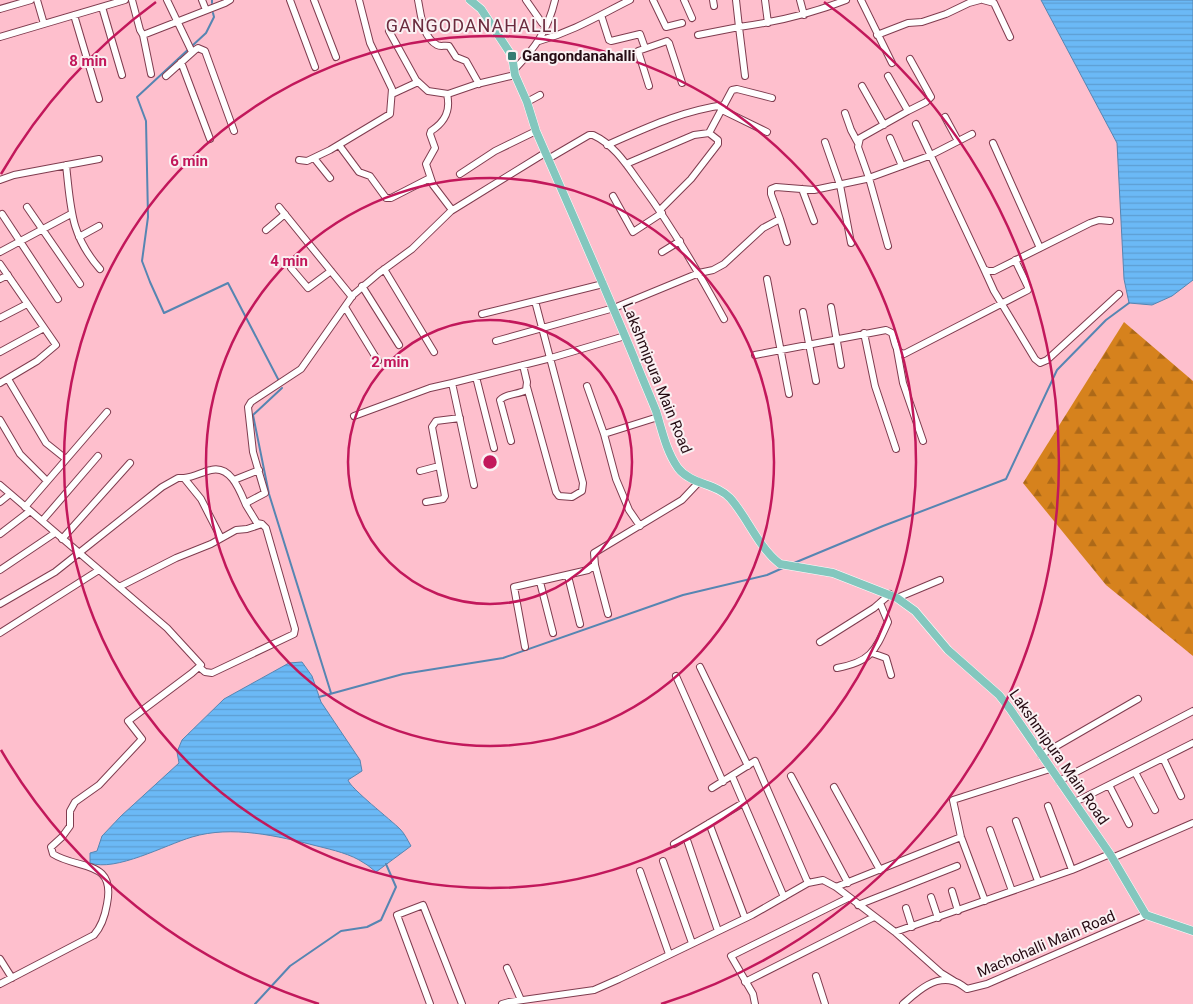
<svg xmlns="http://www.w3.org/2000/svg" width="1193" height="1004" font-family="Roboto,sans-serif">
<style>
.forest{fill:url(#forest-firs)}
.water{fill:url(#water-rules);stroke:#5685b2}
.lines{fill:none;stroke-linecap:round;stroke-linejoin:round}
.stream{stroke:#5685b2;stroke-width:2}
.minor-casing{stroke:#7f3c4f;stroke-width:8}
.major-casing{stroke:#fff;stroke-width:9}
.minor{stroke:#fff;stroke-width:6}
.major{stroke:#83c7be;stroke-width:8}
.ring{fill:none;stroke:#c2185b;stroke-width:2.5}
.poi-dot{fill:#367c73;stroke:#faf1f3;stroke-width:2}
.labels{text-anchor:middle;stroke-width:4;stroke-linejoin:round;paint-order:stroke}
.poi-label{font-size:15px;font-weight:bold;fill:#260b13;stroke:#faf1f3;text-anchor:start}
.street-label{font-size:15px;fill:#260b13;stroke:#faf1f3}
.quarter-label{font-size:18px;letter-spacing:1px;fill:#6b2b3e;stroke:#faf1f3}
.centre{fill:#c2185b;stroke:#faf1f3;stroke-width:2.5}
.ring-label{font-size:15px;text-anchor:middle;font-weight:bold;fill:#c2185b;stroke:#faf1f3;stroke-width:4;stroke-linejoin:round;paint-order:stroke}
</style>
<defs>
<pattern id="forest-firs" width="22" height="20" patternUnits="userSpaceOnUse" patternTransform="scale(1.25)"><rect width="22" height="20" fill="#d6821d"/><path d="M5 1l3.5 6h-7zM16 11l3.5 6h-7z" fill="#ad6918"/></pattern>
<pattern id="water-rules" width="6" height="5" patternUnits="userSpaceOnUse" patternTransform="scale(1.25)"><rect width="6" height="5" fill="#6bb9f6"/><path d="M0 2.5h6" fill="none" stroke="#5d9ed2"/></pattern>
</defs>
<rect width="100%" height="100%" fill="#febfcd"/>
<path class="forest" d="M1124,322L1193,381V656L1106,585L1023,483Z"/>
<path class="water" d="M1041,0H1193V280L1172,296L1152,305L1129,303L1124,279L1117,143Z
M302,662L312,676L321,702L360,760L362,771L348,780C350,788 391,820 400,829C405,834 408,841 411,846L376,872C372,869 368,865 364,863C351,854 333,850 317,846C278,836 232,825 192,837C165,845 116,872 90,863V853L97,851L102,836L121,816L179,763L177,752L182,740L224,699L289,663Z"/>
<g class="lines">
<path class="stream" d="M212,0V3
M213,13L214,17L206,33L137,97L146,121L148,217L142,261L150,282L164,313L228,283L278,379
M282,388L253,415L269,494L331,693
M794,563L883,526L1006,479L1057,370L1106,320L1129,303
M319,697L403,674L503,658L683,595L767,575L785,567
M255,1004L290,966L341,931L367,927L381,920L396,887L386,864"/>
<defs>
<path id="minor" d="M37,0L44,24
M132,0L140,30L143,35L151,74
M167,0L192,52
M202,0L206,10
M290,0L315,67
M314,0L336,57
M418,0C421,14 422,37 437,45C441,47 444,45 449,46L456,57L466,61L479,84
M526,0L542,23L546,26
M653,0L666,27L682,23
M684,0L692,18
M713,0L714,6
M765,0L768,23
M800,0L804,15
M861,0L892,63
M983,0L994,3L1010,37
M102,7L122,75
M0,9L31,0
M74,15L99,99
M601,15L609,40L611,41L640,34L645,48
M389,31L416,80L428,91L448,94L477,84L515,75
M143,35L225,3L230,0
M698,35L739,27L736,0
M877,35L908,23L922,22L946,14L969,3L980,0
M0,37L125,0
M539,41C574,31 598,16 630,0
M181,62L210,139
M514,70C535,48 548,30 555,0
M166,76L195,50L198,48L205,51L234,131
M745,76L739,27C776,22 811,14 846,0
M649,86L638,51L667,41L669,43L682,83
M862,86L884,125
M392,94L418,82
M447,94C451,111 445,122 431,131L430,134L435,148L426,164L433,185L452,210
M527,102L540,95
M722,110L767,132
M908,111L926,102L931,97L910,59
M845,113L851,130L858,143
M945,117L958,141
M916,124L984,269L988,271H994L1090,223L1099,220L1110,221
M709,133L732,90L737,89L772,98
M890,138L902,166
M825,142L840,185L851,243
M993,143L1040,248
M339,145L359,172L370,176L386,198H391L430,178
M607,145C646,128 681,111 724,105
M314,158L330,178
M548,159L589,135H593C615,145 628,167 642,186C673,228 699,273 724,319
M299,160L307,161L330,150L390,114L392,89L370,43L359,0
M626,164L694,135L709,133L718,140V144L691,179L660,210
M66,165C71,208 70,235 100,269
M460,174L495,151L536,131
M0,180L14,175L99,159
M802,189L814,221
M613,196L633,232L662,213
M27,207L80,284
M279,207L352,297
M2,214L58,299
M780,219L787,242
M266,230L285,214
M79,237L99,226
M888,246L869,178L858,147L860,138L908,111L888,76
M0,252L71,214
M662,252L680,241
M298,259L291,266V268L308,288L331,271
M0,264L56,345L37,361L0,383
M384,269L434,352
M984,269L994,291L1035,359L1040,363L1047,360L1119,294
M0,279L8,275
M767,279L789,394
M362,286L399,345
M345,307L378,361
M831,307L841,365
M803,312L816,381
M482,314L603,284
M0,318L27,304
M864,333L875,386L896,449
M496,341L614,308L699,273L713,270L724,264L763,228L780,219L771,194V189L776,187L814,190L866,179L929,156L972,134
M897,350L903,383L923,441
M0,352L44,328
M755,355L886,330L892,333C895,342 895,352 904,354L1028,290V287L1015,260
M476,377L494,448
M8,379L46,443L66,459
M587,386L604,434L616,479L629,510L640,526
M527,387L556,492L559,496L572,497L582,491L583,483L535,301
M354,416L430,388L452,383
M0,420L20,454L47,481
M604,434L658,417
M511,441L500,400C507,393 518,395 526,390L527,382L523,365
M420,471L439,466
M184,478C194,477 202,472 211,470C231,465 240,491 246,505
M234,480L259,470
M0,485L167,628L201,665L192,673L128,721L142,739L99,785L75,802L70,811V826L62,837L51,847L53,854C78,870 116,859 107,904C105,916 102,926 94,935L0,984
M474,485L452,383L551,358L625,336
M0,502L10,494
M426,502L443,499L445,496L432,427L436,421L460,418
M25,507L107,412
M42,521L98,456
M0,534L30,511
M62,539L130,463
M595,565L608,614
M0,570L55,533
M568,576L580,624
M540,582L553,633
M119,587L176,558L211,544L236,530L247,529L262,524
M897,598L940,580
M0,604L55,572L162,487L178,478H184L201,499L221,538
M0,633L99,570
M820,642L874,608L890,594
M525,647L514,587L588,570L595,565L594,553L682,500L699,482
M872,653L886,658L891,675
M199,667L205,672L212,673L294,634L295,629L266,528L262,524L257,523L246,505L248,502L265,493L253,452L248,407L251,402L301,369L353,295L379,273L412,249L451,211L545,153
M700,667L748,766
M837,668C871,662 875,651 888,622L880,603
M676,676L723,782
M1041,755L1138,699
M1163,758L1181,796
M1135,772L1155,810
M732,776L784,897
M791,776L848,883
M1059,781L1193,711
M1109,785L1129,824
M834,787L880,870
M712,788L755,761L808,883
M1075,802L1193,743
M1048,806L1072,870
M1016,821L1038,881
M709,823L745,918
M990,830L1012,891
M686,837L718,931
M674,844L743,803
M1112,858L1193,823
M663,861L692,943
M640,871L669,954
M836,887L961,837
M952,891L958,911
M931,897L938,918
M985,901L961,837L953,800L1050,769
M858,905L957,866
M906,908L912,927
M895,932L1072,870L1110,854
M0,959L12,978
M507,968L521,1000
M816,976L825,1004
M745,982L874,917
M430,1004L397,915L423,905L462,1004
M502,1004L509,1002L594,990L619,979L752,915L808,883L823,880L836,887L895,932L941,973L954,981
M755,1004L753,994L731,956L848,898
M903,1004C917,992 933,976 953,981C958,982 963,986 967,989L987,984L1146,915"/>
<path id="major" d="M470,0L481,9L512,56L515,75L527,102L536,131C570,209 605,287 637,365C643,380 650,396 656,411C662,430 666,451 678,468C691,485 716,483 730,498C748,518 758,547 780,564L833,573L897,598L915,611L948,650L999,695L1010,709L1110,854L1146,915L1193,931"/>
</defs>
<use href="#minor" class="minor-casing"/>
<use href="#major" class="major-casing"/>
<use href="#minor" class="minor"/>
<use href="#major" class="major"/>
</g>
<g class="ring">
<circle cx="490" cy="462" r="142"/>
<circle cx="490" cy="462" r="284"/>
<circle cx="490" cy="462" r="426"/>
<path d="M319 1004A568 568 0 0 1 1 750M1 174A568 568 0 0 1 156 2M824 2A568 568 0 0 1 661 1004"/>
</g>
<rect class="poi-dot" x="507" y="51" width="10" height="10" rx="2.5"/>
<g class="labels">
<g class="poi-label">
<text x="522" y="61">Gangondanahalli</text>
</g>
<g class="street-label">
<text transform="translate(657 378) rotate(68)" y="5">Lakshmipura Main Road</text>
<text transform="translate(1059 757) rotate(55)" y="5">Lakshmipura Main Road</text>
<text transform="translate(1046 944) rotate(-23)" y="5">Machohalli Main Road</text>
</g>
<g class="quarter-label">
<text x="472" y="32">GANGODANAHALLI</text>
</g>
</g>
<circle cx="490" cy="462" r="8" class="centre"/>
<g class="ring-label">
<text x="88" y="66">8 min</text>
<text x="189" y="166">6 min</text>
<text x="289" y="266">4 min</text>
<text x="390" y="367">2 min</text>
</g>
</svg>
